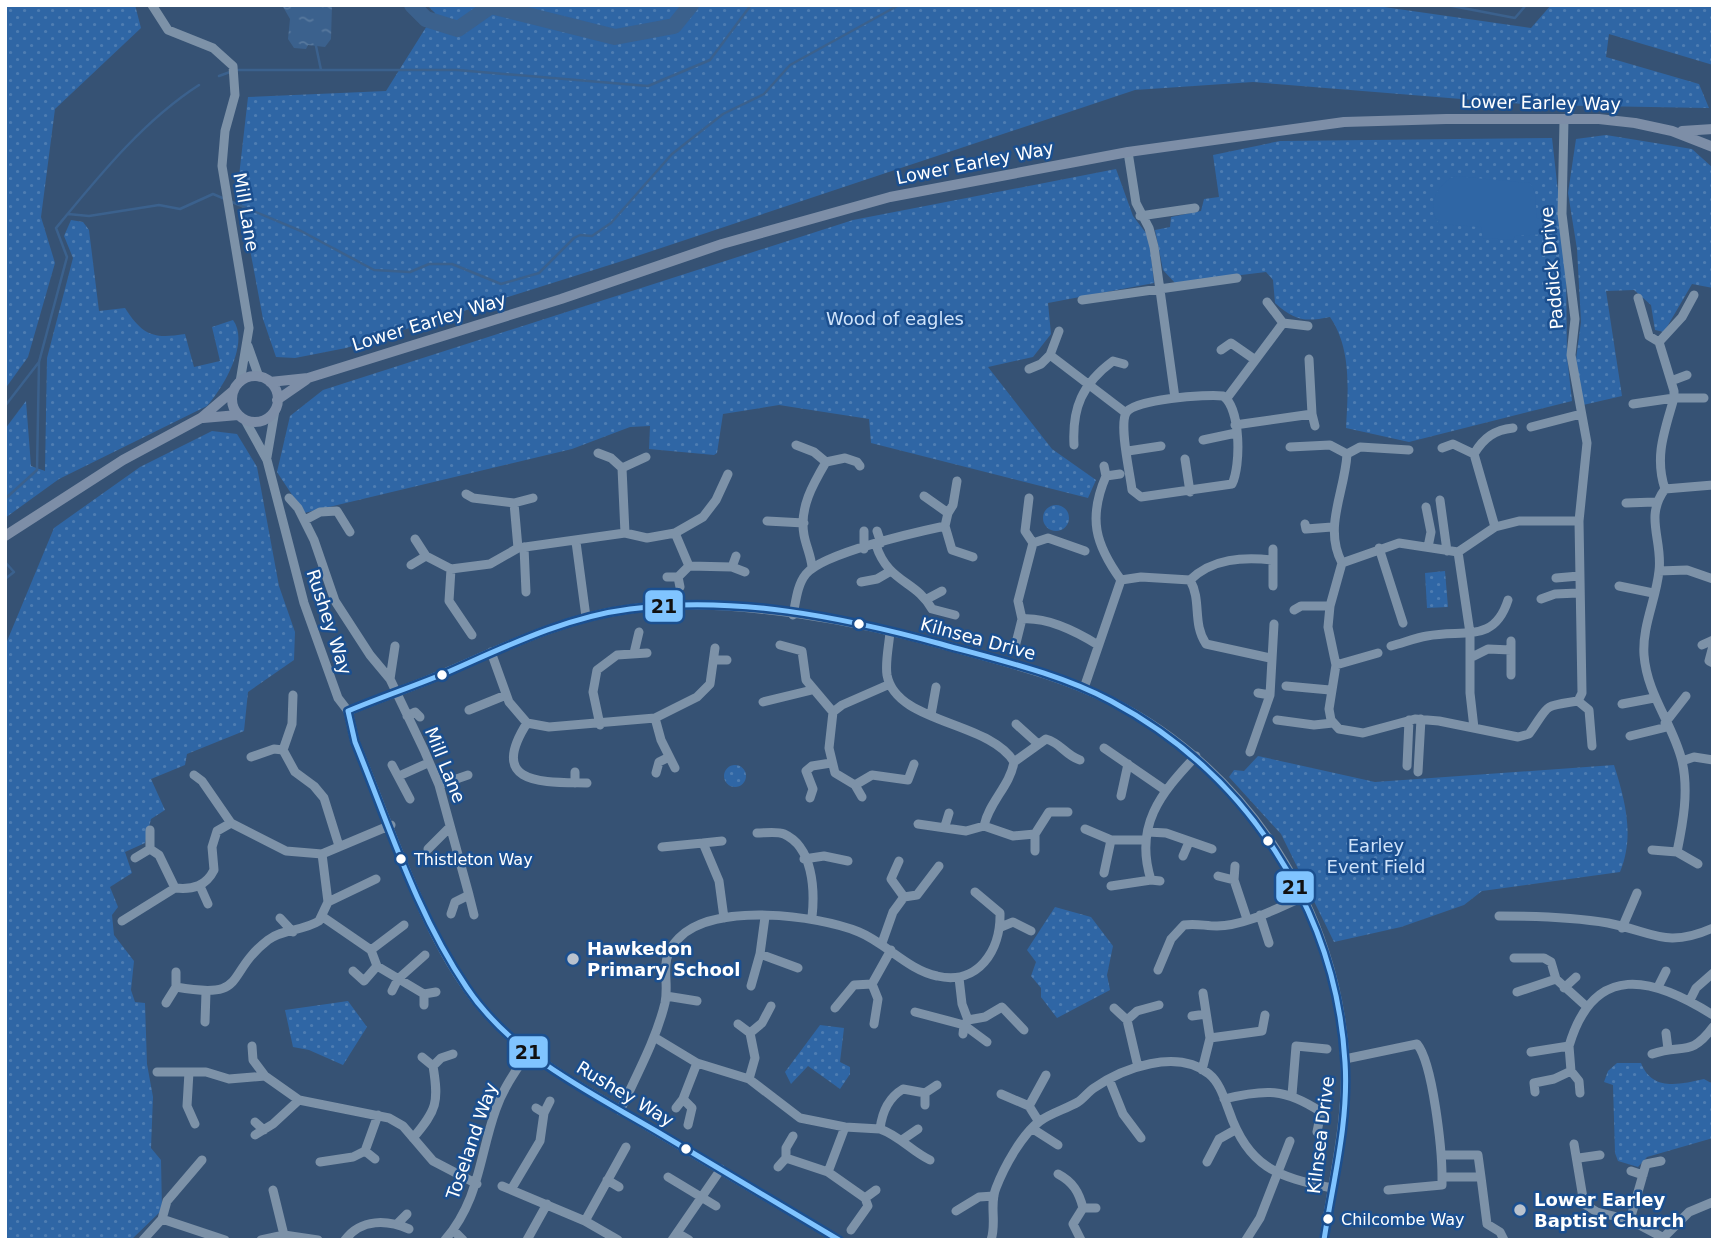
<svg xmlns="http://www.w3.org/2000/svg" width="1718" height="1245" font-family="'DejaVu Sans',sans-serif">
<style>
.grass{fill:url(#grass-dots)}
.garden{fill:#2f66a5}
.water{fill:url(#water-ripples)}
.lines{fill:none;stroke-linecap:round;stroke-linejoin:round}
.stream{stroke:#3b618d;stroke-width:2.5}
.river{stroke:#3b618d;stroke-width:16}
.minor{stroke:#7d92a8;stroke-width:9}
.major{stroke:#7d8ea7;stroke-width:10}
.bus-1-casing{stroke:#1b4f8f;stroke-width:10}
.bus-1{stroke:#80c4ff;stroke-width:5}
.bus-dot{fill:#fff;stroke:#1b4f8f;stroke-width:2.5}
.poi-dot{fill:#b9c2ce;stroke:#1b4f8f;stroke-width:2.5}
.labels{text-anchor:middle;stroke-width:5;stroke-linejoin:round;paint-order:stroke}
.bus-label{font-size:16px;fill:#fff;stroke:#1b4f8f;text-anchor:start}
.street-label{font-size:18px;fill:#fff;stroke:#1b4f8f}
.park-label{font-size:18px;fill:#cfe3fa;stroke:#1b4f8f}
.poi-label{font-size:18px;font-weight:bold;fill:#fff;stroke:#1b4f8f;text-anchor:start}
.line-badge{stroke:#1b4f8f;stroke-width:2.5}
.pale-badge-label{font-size:19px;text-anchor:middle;font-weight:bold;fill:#111}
</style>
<defs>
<pattern id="grass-dots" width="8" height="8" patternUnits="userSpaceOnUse" patternTransform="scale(1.75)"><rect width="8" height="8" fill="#2f66a5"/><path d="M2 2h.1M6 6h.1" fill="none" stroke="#4e7db2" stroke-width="1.8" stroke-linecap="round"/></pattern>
<pattern id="water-ripples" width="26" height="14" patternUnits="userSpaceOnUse" patternTransform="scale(1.75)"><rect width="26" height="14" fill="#3b618d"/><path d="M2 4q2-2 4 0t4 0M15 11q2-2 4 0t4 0" fill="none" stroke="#58799e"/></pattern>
</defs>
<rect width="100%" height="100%" fill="#365274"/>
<path class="grass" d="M5,5H135L141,28L55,109L41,217L55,263L28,357L5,389Z
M427,5H1370L1531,28L1551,5H1713V65L1609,34L1606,57L1699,84L1709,108L1534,105L1253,82L1135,90L619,262L346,348L295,358L276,357L263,319L238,185L248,97L386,91L435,13Z
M1606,135L1692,149L1713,168V288L1692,284L1664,332L1655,330L1651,305L1634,290L1606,291L1622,396L1583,405L1576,359L1581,322L1577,249L1568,193L1576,139Z
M1552,138L1566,263L1567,356L1572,401L1409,442L1346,428C1348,391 1352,349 1330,317C1305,322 1295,321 1275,303L1273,280L1266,272L1175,283L1163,270L1155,230L1170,227L1171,217L1201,211L1204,199L1219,197L1213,155L1280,141Z
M1116,169L1133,216L1149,237L1154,283L1048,303L1051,334L1033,357L988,367L1052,449L1096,480L1088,498L871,443L869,419L779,405L723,414L717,453L714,455L649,449L650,426L630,427L572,449L304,513L277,472L290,416L323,390L853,220Z
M71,220L83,222L89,230L99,311L125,308C143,336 154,339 185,334L194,367L220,361L212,327L233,320C250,343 223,388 207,406L59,479L5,518V429L26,401L31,466L45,471L47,358L73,258L64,236Z
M212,431L237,434L257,467L279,586L295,632L294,660L248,692L244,731L187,754L185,765L151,779L165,810L151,819L145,843L125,852L132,873L110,887L118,907L112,915L114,935L134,961L131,990L135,1002L145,1003L147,1064L153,1097L151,1148L161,1160L162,1210L131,1240H5V646L54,528L140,467Z
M1043 518a13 13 0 1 1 26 0a13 13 0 1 1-26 0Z
M1445,571L1448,607L1427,608L1425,573Z
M1258,756L1375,782L1614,765C1625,800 1635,836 1620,872L1482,891L1464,905L1401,927L1334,942L1281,834L1229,777L1234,770L1244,771Z
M724 776a11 11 0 1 1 22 0a11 11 0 1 1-22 0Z
M1055,907L1091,917L1113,946L1107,975L1110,990L1057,1018L1041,997V988L1031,976L1036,962L1027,950Z
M348,1001L367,1027L343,1065L309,1050L293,1047L285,1010Z
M820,1025L844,1028L840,1062L850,1067V1074L840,1089L808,1066L791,1084L785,1072Z
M1617,1063H1641C1652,1091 1678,1085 1704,1079L1713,1084V1138L1647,1157L1638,1167L1618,1161L1615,1153L1613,1085L1604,1082L1608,1071Z"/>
<path class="garden" d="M1455,176L1530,183L1535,192L1537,218L1545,221L1544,234L1515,236L1513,240L1483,238L1481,227L1439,224C1426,205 1436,185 1455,176Z"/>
<path class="water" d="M282,5H332L331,39L325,47L308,45L306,49L294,48L288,39L290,19Z"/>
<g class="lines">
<path class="stream" d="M1447,5L1515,18L1526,5
M316,46L321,70
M238,70H457L648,86L710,60L751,5
M219,76L230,72
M68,214L89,216L159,205L180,209L213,194L301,231L374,270L410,272L429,264H452L501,284L539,273L574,238L580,235L592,236L611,223L672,154L723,114L764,94L790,65L899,5
M5,406L39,362
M5,499L37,470L39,362L67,257L56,228C99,176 143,121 199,85
M5,562L14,572L5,579"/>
<path class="river" d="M412,5L426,19L458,29L491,6L615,37L674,26L691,5"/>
<path class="minor" d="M152,5L168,30L213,48L233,66L235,95L225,131L222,166L249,328L240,382
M1564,120L1562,214L1575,319L1571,355L1587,443L1579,521L1582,693L1578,701
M1128,152L1136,203L1149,228L1154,247L1175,398
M1140,216L1195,208
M1638,298L1649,336L1659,342L1674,391V398C1665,430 1654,456 1665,489
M1082,300L1237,278
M1283,323L1308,326
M1659,342L1682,317L1694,295
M248,346L259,377
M1221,350L1231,343L1254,359
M1050,355L1059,331
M1029,369L1041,364L1050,355L1126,413
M1671,381L1687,375
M1223,396C1241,408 1241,466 1232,484L1141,497L1132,490C1130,473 1119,426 1126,413C1133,399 1207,394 1223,396Z
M1227,398L1283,323L1267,302
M1633,404L1674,398H1704
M1312,414L1315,426
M245,420L267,460L304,603L338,698L348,711L355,742C392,828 427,951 491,1018C513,1042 539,1060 566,1078L839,1240
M1235,425L1312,414L1309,359
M1531,427L1581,414
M1203,440L1236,433
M796,445L814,452L826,462
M1074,445C1072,408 1082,384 1113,361L1124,364
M1290,447L1330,445L1347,454C1345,492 1323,527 1342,563
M1442,448L1453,444L1474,454L1495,527
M1128,451L1161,446
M598,453L611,458L622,468
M1347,454L1360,447L1409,450
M1474,454C1484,437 1495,430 1513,428
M267,457L275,410
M1185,459L1190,492
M1104,466L1106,476
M1120,474L1106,476C1088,518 1095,544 1121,580
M466,494L473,498L514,503L518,548
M289,498L298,508L314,540L335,601L370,655L390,679L424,750L439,785L469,895L455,902L451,914
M1029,498L1025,531L1033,543
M1440,500L1447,551
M514,503L533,498
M1626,503L1655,502
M1426,507L1431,532L1428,547
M948,513L953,505L957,481
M305,520L320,512L337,511L350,532
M767,521L804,523
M1579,521H1519L1495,527L1458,552L1399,543L1342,563L1330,606L1328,627L1336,665L1329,709L1331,720L1339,729L1363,733L1415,719L1439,721L1518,737L1529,734C1551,703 1541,707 1578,701L1589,710L1592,746
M1305,524L1306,529L1332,527
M945,526L952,550L973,557
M864,531V549
M877,531L881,543
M625,533L622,468L646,457
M675,533L689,566L732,567L745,572
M415,539L426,556L451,569L490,564L518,548L625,533L647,538L675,533L703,517L716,500L728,474
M576,542L586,617
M1033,543L1018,601L1022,619C1047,617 1077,632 1098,645
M1033,543L1048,538L1085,551
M876,545C888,583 916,580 932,609L955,615
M524,547L526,592
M1379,548L1403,623
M1458,552L1470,633V693L1474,728
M411,565L426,556
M732,567L736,556
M812,567C811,556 806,546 804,535C799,508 813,484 826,462L845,458L857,462L860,466
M451,569L449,601L472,635
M1659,571L1687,570L1713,579
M667,577H678
M1556,578L1579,576
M1121,580L1141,577L1190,580C1202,601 1192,623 1206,644L1270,658
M1190,580C1213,558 1243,557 1273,560
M861,582L877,579L889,572
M1273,586V549
M1619,586L1653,593
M680,587L678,577L689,566
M927,599L942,591
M1541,599L1555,594L1578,593
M1294,610L1301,606H1330
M793,615C796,601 797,585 806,574C823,553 917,532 945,526L948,513L924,496
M890,632C889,645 885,662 887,675C896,724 990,721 1014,762C1010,786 989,802 984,826L966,831L918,824
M780,645L802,651L806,680L833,712
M1702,645L1713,640
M1391,646C1403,643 1415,638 1427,636C1464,629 1494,644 1508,600
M1713,646L1709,661L1713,663
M1015,647L1022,619
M491,652L509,702L527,723L549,727L655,718L697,697L710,684L715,648
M634,653L639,632
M1472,657L1488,649L1511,650
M715,660H727
M1336,665L1378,653
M1511,675V641
M390,679L395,646
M890,684L842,705L833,712L829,748L835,773L855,785L872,775L908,780L914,764
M1286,686L1330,690
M1084,688L1121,580
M1258,693L1270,695
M293,695L292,724L283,750L295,772L314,786L324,798L339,846
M763,702L812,690
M1622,704L1654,698
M469,710L506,695
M348,711C374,700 401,691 428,680C493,653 559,618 630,609C727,595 861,621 955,648C1008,663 1062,676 1111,701C1247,769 1338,910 1345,1062C1348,1121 1332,1182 1324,1240
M931,715L936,687
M407,716L415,712L420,717
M655,718L661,740L675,768
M1277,720L1314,725L1333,723
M527,723C487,786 544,782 587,783
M1665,723L1686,696
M1016,724L1037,743
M600,725L593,692L597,670L617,655L647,653
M1630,736L1667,727
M1104,748L1165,790
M1250,752L1270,695L1274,624
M251,757L274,749L283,750
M1682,761L1694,757L1713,760
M1014,762L1046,739C1061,743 1065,755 1080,760
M392,765L410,799
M1407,766L1409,720
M1418,772L1421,719
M656,773L659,762L669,757
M194,775L202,781L231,823L286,851L322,854L391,825
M399,776L428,763
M575,783V772
M439,785L468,775
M855,785L862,797
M1121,796L1128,764
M810,798L813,789L806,771L812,766L831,763
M945,826L949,813
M984,826L1013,836L1035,834V851
M1085,829L1111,840H1143
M1148,832L1166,833L1212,849
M757,833C765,833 777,831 784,834C813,847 815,890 812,917
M1035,834L1049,812H1068
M703,843L722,841
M662,847L703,843L719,881L724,918
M150,849V830
M428,849L450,827
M1652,850L1677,852C1683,823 1689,791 1682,761C1673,724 1647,695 1644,655C1642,626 1656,600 1659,571C1663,540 1644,517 1665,489L1713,485
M1677,852L1698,864
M1183,856L1189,842
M135,858L150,849L159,855L175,888C193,890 206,886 214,870L212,847L217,831L231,823
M804,859L824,856L848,861
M899,861L891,879L904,897
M1104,873L1111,840
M1218,876L1234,880L1247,919
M1234,880L1235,866
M1160,881L1151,880C1134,826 1160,794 1196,756
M200,886L208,904
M1111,886L1151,880
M469,895L474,915
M328,902L376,879
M1260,915L1269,943
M1499,916C1535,916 1572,917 1608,923C1654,932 1665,949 1713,928
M323,917L371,950L377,966L424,994L436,992
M280,918L293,932
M122,921L175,888
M1001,927L1013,922L1031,931
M1622,928L1637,893
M882,943L893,912L904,897L917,895L939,866
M371,950L404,925
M760,954L798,968
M1514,958H1544L1551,962L1556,979
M1158,970L1171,939L1184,925C1196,923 1205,926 1217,926C1245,926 1277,908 1303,897
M353,971L364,981L377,966
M176,972V987C250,1000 223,975 268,940C282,929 303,931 319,921L328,902L322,854
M959,978L962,1004L968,1020L964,1025L963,1034
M872,984L878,999L874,1024
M1659,985L1666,971
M751,986L760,954L765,917
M1564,988L1576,977
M392,991L398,979L425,955
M1517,992L1556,979L1587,1007
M424,994V1005
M666,996L697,1001
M1690,1000L1696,988L1713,973
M166,1003L176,987
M835,1008L854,985L872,984L891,950
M1114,1008L1127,1020
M915,1012L964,1025L987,1042
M1192,1016L1206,1014
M968,1020L985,1017L1002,1007L1024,1030
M205,1022L206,992
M738,1024L750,1033
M1666,1033L1668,1049
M654,1037L697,1063L749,1079L800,1118L845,1127L880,1129C882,1112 888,1098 903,1089L925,1093V1105
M1210,1038L1262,1031L1265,1015
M252,1046L253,1060L265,1076L299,1100L389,1118L403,1126L433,1161L477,1184
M1569,1046L1571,1071L1579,1081L1580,1093
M1531,1052L1569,1046C1594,961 1653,977 1713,1015
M1652,1054C1683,1043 1690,1058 1713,1027
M422,1057L433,1066
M1345,1059L1417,1044C1433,1063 1442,1150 1442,1177H1481L1487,1224L1500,1232L1504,1240
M1138,1067L1127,1020L1137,1011L1159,1005
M1202,1070L1210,1038L1203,993
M157,1072H189
M749,1079L755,1058L750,1033L762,1023L771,1006
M1109,1079L1123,1114L1141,1138
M1535,1092L1534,1083L1554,1079L1571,1071
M925,1093L937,1085
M1001,1094L1029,1106
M1292,1095L1296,1046L1327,1049
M683,1099L692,1108L688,1125
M1224,1099C1265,1089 1285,1088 1321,1112L1317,1132
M676,1108L683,1099L697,1063
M620,1111C636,1076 656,1040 665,1003C670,978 657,960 679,938C714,902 817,915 859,932C886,943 908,970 937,976C978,986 1001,950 1000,913L975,892
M544,1113L550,1101
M255,1122L264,1130
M1039,1122L1029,1106L1046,1075
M195,1124L187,1106L189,1072H206L229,1079L265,1076
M845,1127L828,1172L865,1198L868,1206L851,1230
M880,1129C900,1136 911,1151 930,1160
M1033,1129L1058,1145
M255,1135L273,1124L299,1100
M793,1136L786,1148V1158L828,1172
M413,1138C437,1110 439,1102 433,1066L441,1058L453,1054
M902,1140L918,1129
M1574,1144L1584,1204L1597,1212L1630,1220L1662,1237
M365,1151L375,1159
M1442,1155H1478L1481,1177
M1579,1158L1600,1155
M202,1160L167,1201L162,1219L225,1240
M320,1162L353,1157L365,1151L378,1115
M1207,1162L1219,1139L1235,1130
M778,1167L786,1158
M1631,1171L1643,1175
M1058,1174C1073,1182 1079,1192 1083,1208L1073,1224L1081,1240
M668,1177L716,1206
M607,1180L619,1187
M502,1186L585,1221L618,1240
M512,1188L540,1141L544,1113L536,1108
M273,1190L284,1235
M1388,1190L1442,1185V1177
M865,1198L876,1190
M1083,1208H1096
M956,1211L979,1197L994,1196
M1630,1220L1646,1164L1661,1161
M585,1221L626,1147
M397,1224L407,1214
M453,1230L463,1240
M677,1233L689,1240
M143,1240L162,1219
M261,1240L284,1235L318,1240
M345,1240C361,1218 388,1220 409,1229
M445,1240C480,1199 479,1156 496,1109C503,1088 516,1071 528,1052
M527,1240L547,1204
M672,1240L721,1169
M991,1240C997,1223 989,1204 996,1188C1004,1167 1022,1134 1040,1121C1051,1113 1066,1109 1078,1102C1084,1098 1088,1092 1094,1088C1123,1068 1177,1048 1209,1074C1220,1083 1224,1098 1229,1111C1248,1167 1277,1177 1332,1188
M1246,1240L1260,1218L1290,1141
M1661,1240L1689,1212L1713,1202"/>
<path class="major" d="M1682,131L1713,129
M232 399a23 23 0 1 1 46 0a23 23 0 1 1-46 0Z
M270,382L308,378L561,299L722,244L890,197L1128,152L1344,122L1446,119H1599L1635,123L1672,131L1713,147
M277,400L306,380
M203,418L238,415
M5,536L123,460L201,418L234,390"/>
<defs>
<path id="bus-1" d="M839,1240C778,1204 717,1167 656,1131C588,1091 512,1055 467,988C416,913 389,825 355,742L348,711C381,697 415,686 448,672C507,646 566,617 630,609C734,595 842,617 941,644C998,660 1058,673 1111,701C1246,773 1336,909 1345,1062C1349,1122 1333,1181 1324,1240"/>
</defs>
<use href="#bus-1" class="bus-1-casing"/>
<use href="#bus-1" class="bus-1"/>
</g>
<g class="bus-dot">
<circle cx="859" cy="624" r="6"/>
<circle cx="442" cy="675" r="6"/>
<circle cx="1268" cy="841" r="6"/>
<circle cx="401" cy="859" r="6"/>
<circle cx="686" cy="1149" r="6"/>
<circle cx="1328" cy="1219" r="6"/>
</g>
<g class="poi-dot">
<circle cx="573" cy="959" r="7"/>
<circle cx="1520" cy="1210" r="7"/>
</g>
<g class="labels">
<g class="bus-label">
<text x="414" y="865">Thistleton Way</text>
<text x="1341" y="1225">Chilcombe Way</text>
</g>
<g class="street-label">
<text transform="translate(1541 103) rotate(1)" y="6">Lower Earley Way</text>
<text transform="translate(975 163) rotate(-11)" y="6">Lower Earley Way</text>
<text transform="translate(246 212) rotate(80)" y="6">Mill Lane</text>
<text transform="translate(1552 268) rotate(-95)" y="6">Paddick Drive</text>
<text transform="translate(429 322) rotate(-17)" y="6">Lower Earley Way</text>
<text transform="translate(329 622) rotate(72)" y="6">Rushey Way</text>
<text transform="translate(978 639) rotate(15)" y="6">Kilnsea Drive</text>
<text transform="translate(445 765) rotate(68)" y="6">Mill Lane</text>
<text transform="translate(625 1094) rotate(31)" y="6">Rushey Way</text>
<text transform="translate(1321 1135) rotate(-83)" y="6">Kilnsea Drive</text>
<text transform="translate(472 1141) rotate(-71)" y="6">Toseland Way</text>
</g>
<g class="park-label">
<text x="895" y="325">Wood of eagles</text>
<text x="1376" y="852">Earley<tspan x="1376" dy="21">Event Field</tspan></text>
</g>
<g class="poi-label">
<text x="587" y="955">Hawkedon<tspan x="587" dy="21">Primary School</tspan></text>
<text x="1534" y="1206">Lower Earley<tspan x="1534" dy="21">Baptist Church</tspan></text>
</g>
</g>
<g class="line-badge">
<rect x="644" y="589" width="40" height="34" rx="7" fill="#80c4ff"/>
<rect x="1275" y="870" width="40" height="34" rx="7" fill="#80c4ff"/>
<rect x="508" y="1035" width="41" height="34" rx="7" fill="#80c4ff"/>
</g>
<g class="pale-badge-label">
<text x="664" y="613">21</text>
<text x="1295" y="894">21</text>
<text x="528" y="1059">21</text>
</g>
<rect width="1718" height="1245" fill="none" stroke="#ffffff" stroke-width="14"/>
</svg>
